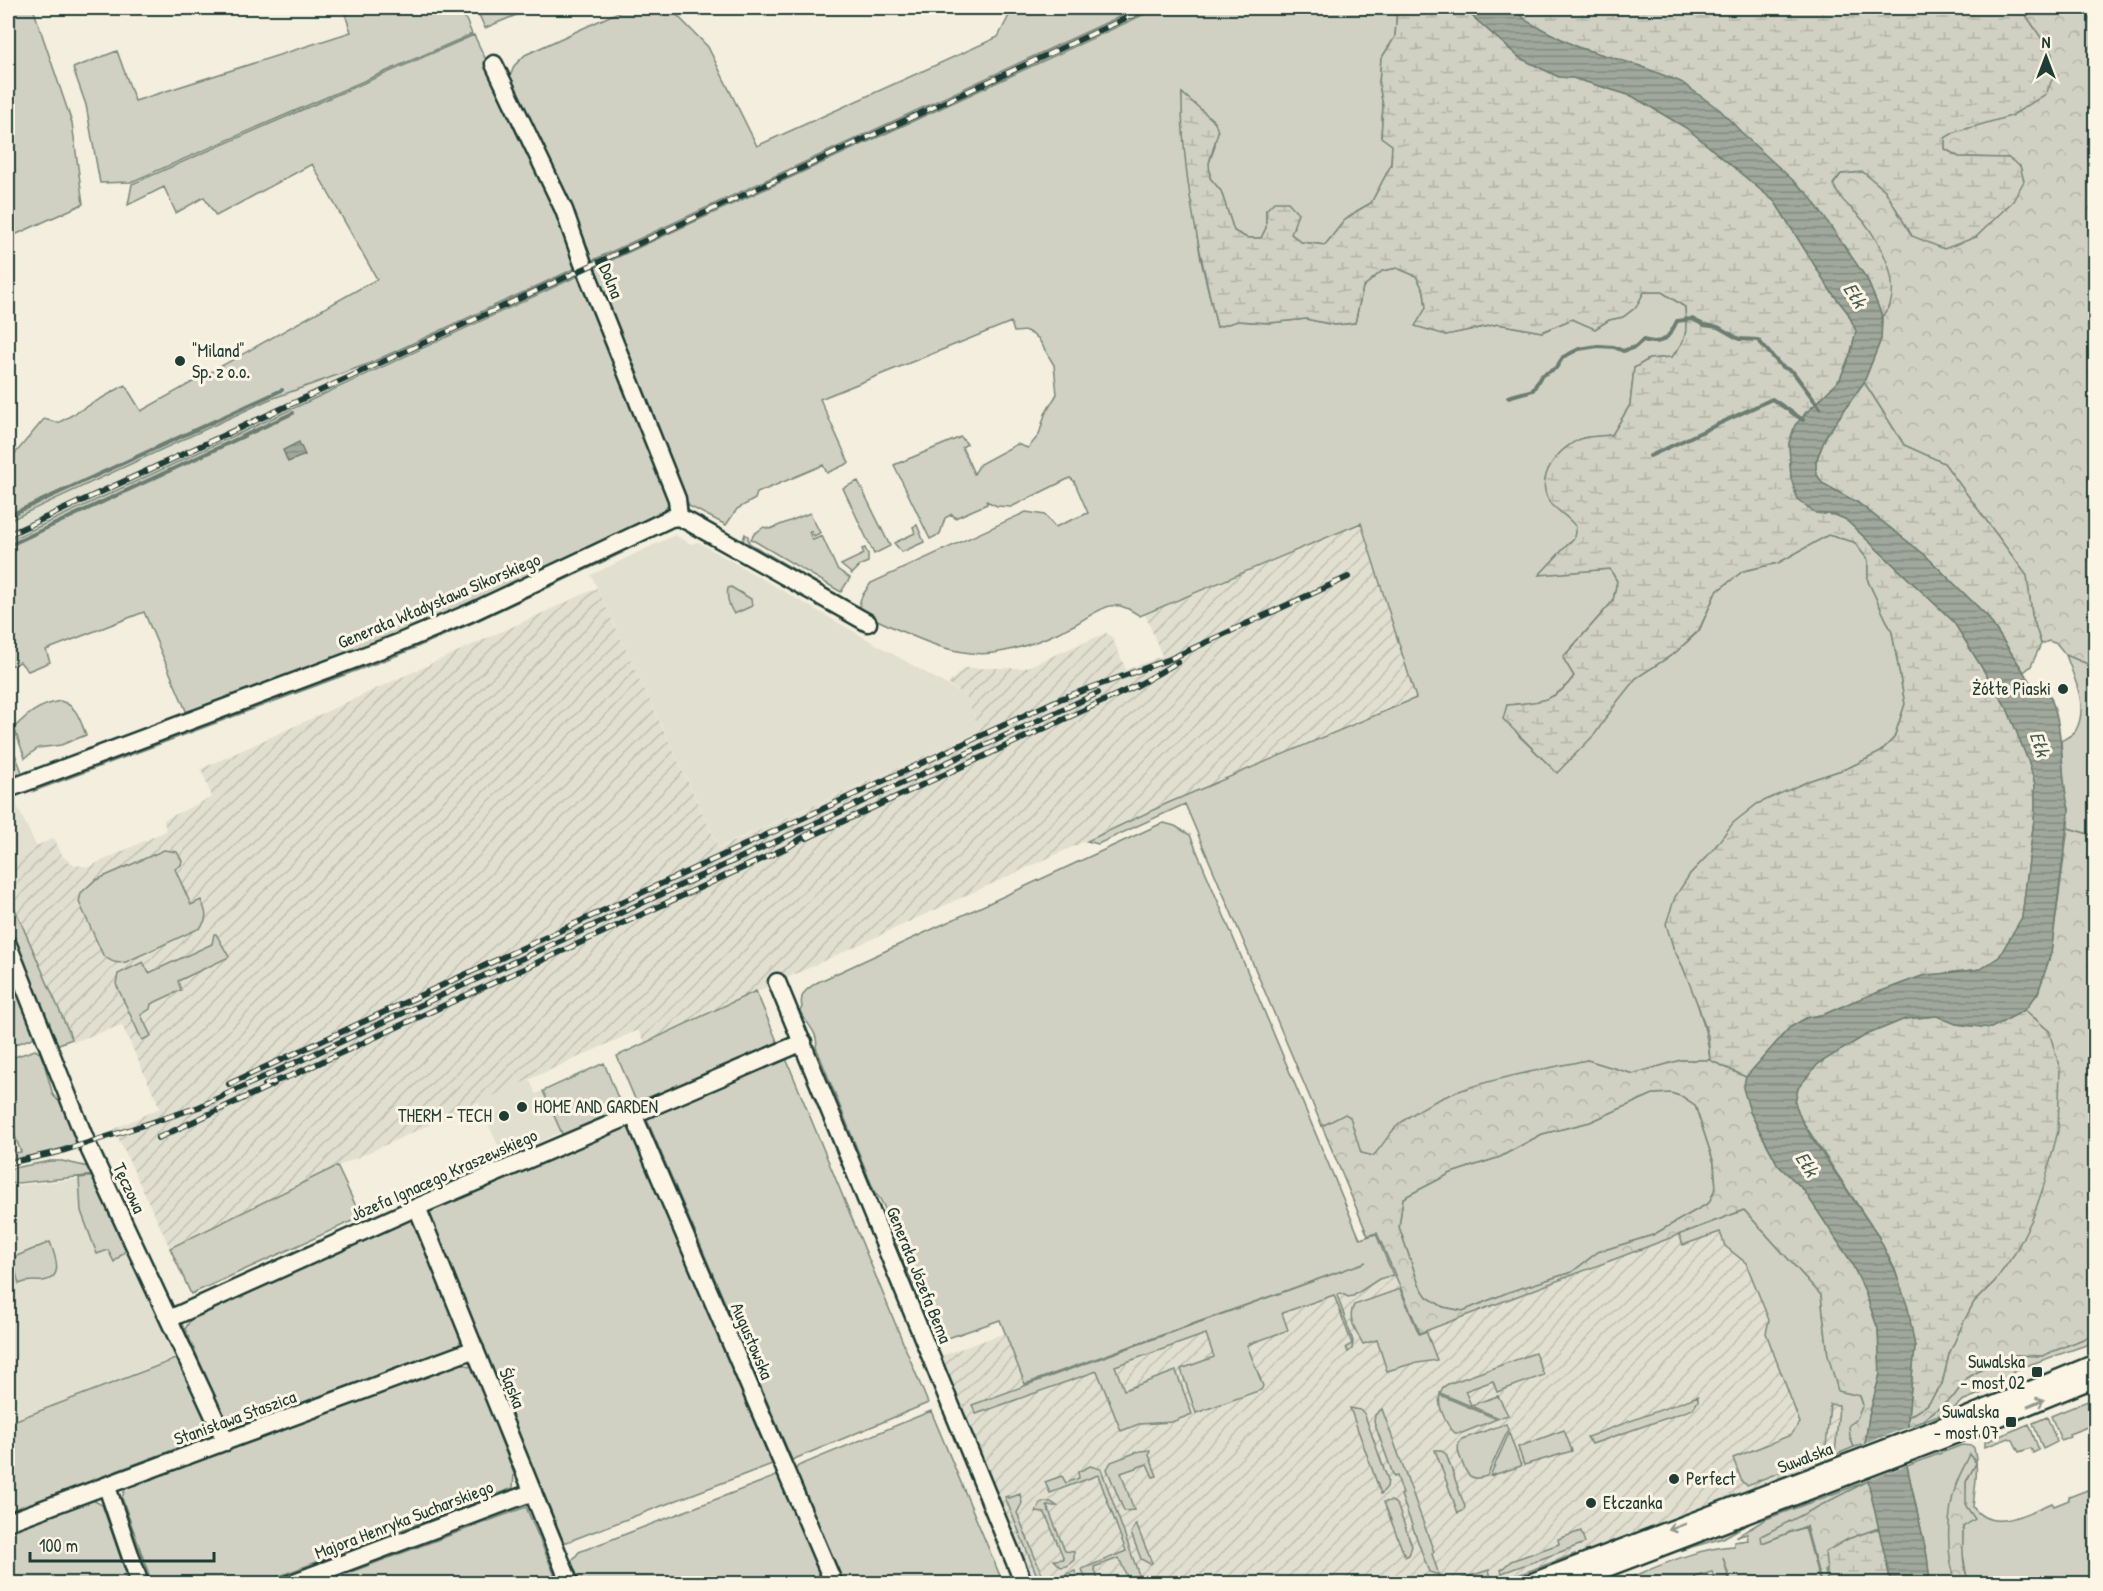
<svg xmlns="http://www.w3.org/2000/svg" width="2103" height="1591" font-family="'Patrick Hand',sans-serif">
<style>
.built{fill:#e1dfd0}
.industrial{fill:url(#industrial-furrows)}
.green{fill:#d0d1c2;stroke:#78877b;stroke-width:1.5}
.forest{fill:url(#forest-crowns);stroke:#78877b;stroke-width:1.5;fill-rule:evenodd}
.wetland{fill:url(#wetland-marsh);stroke:#78877b;stroke-width:1.5}
.water{fill:url(#water-rules);stroke:#6c7d72;stroke-width:1.5}
.pier{fill:#f3eede}
.lines{fill:none;stroke-linecap:round;stroke-linejoin:round}
.stream{stroke:#6c7d72;stroke-width:4}
.minor-casing{stroke:#1f3d34;stroke-width:21}
.minor{stroke:#fcf5e5;stroke-width:16}
.rail-casing{stroke:#1f3d34;stroke-width:6}
.rail{stroke:#fcf5e5;stroke-width:4;stroke-dasharray:11;stroke-linecap:butt}
.oneway{stroke:#8e998c}
.poi-dot{fill:#1f3d34;stroke:#fcf5e5;stroke-width:2}
.labels{text-anchor:middle;stroke-width:6;stroke-linejoin:round;paint-order:stroke}
.street-label{font-size:18px;fill:#1f3d34;stroke:#fcf5e5}
.poi-label{font-size:18px;fill:#1f3d34;stroke:#fcf5e5;text-anchor:start}
.water-label{font-size:20px;font-style:italic;fill:#465d53;stroke:#fcf5e5}
</style>
<defs>
<pattern id="industrial-furrows" width="10" height="10" patternUnits="userSpaceOnUse" patternTransform="scale(1.5)"><rect width="10" height="10" fill="#e1dfd0"/><path d="M-1 1l2-2M0 10L10 0M9 11l2-2" fill="none" stroke="#c1c0b3"/></pattern>
<pattern id="forest-crowns" width="20" height="18" patternUnits="userSpaceOnUse" patternTransform="scale(1.5)"><rect width="20" height="18" fill="#d0d1c2"/><path d="M2 6a3 3 0 1 1 6 0M12 15a3 3 0 1 1 6 0" fill="none" stroke="#b2b4a7"/></pattern>
<pattern id="wetland-marsh" width="20" height="14" patternUnits="userSpaceOnUse" patternTransform="scale(1.5)"><rect width="20" height="14" fill="#d0d1c2"/><path d="M1 5h8M5 5V1M11 12h8M15 12V8" fill="none" stroke="#b2b4a7"/></pattern>
<pattern id="water-rules" width="6" height="5" patternUnits="userSpaceOnUse" patternTransform="scale(1.5)"><rect width="6" height="5" fill="#a0a89b"/><path d="M0 2.5h6" fill="none" stroke="#828a7f"/></pattern>
</defs>
<rect width="100%" height="100%" fill="#f3eede"/>
<filter id="ink" filterUnits="userSpaceOnUse"><feTurbulence type="fractalNoise" baseFrequency=".0167" numOctaves="2"/><feDisplacementMap in="SourceGraphic" scale="12" xChannelSelector="R" yChannelSelector="G"/><feConvolveMatrix kernelMatrix="1 2 1 2 8 2 1 2 1" color-interpolation-filters="sRGB"/></filter>
<g filter="url(#ink)">
<path class="built" d="M1138,8H1158L592,269L589,262Z
M578,268L580,275L8,541V521L268,400L368,364Z
M675,535L691,544L698,542L966,696L980,731L719,847L591,575Z
M11,801L16,804L36,846L8,859V802Z
M529,1079L536,1094L543,1091L562,1132L504,1158L478,1102Z
M94,1178L176,1357L8,1422V1186Z"/>
<path class="industrial" d="M1360,523L1416,698L1168,803L645,1043L638,1030L290,1188L170,1248L114,1129L160,1108L122,1025L73,1042L8,893V859L54,838L63,857L75,865L89,867L166,831L164,820L212,797L201,769L597,588L719,848L980,731L966,696L948,684L964,668H1025L1106,633L1112,637L1126,670L1162,656L1145,614Z
M1753,1207L1832,1295L1849,1455L1507,1583H1030L940,1363L941,1356L1005,1333L1025,1385L1365,1262L1356,1241L1376,1233L1420,1334Z"/>
<path class="green" d="M8,8H33L72,123L83,204L8,238Z
M343,8H461L472,34L131,182L100,183L86,105L73,68L117,51L135,101L351,32Z
M476,8H533L485,28Z
M627,8H670L708,47L757,146L998,37L1013,8H1138L589,262L510,77L514,66L525,55Z
M1158,8H1397L1395,37L1381,59L1379,84L1383,106L1381,137L1392,145L1391,165L1371,203L1357,211L1344,221L1325,245L1301,242L1290,233L1294,227L1266,210V228L1261,238H1247L1234,231L1221,191L1210,178L1209,163L1215,146V122L1182,94L1189,185L1201,260L1217,327L1237,321L1270,323L1306,319L1334,325L1355,323L1363,287L1382,271L1397,268L1416,276L1424,291L1426,308L1445,335L1498,324L1542,332L1572,319L1595,329L1609,320L1623,317L1636,307L1644,292H1662L1685,307C1687,333 1688,337 1672,357L1649,359L1634,368L1630,405L1612,435L1583,438L1549,502L1569,517L1576,526L1574,538L1540,574L1610,569L1617,581L1613,601L1563,657L1574,676C1556,703 1537,702 1507,705L1519,736L1557,772L1636,678L1675,653L1699,631L1716,592L1743,571L1778,563L1828,535L1854,542L1868,560V581L1892,632L1905,704L1894,738L1879,753L1848,768L1811,780L1790,790L1711,852L1690,874L1673,947C1691,982 1706,1020 1710,1060H1681L1633,1074L1587,1060L1395,1128L1382,1148L1373,1156L1361,1153L1345,1115L1322,1126L1185,804L1098,844L1087,841L1168,803L1416,698L1361,523L1140,616C1131,610 1122,604 1110,606C1100,608 1083,620 1074,625C1052,636 1029,646 1005,651C956,663 905,632 862,613C855,602 865,592 871,583L1026,512L1045,515L1055,527L1088,513L1074,481L1070,478L1011,507L997,506L986,501L987,504L955,518L952,514L945,518L940,534L930,539L894,465L961,437L967,444L962,447L974,474L980,464L1017,444L1028,448L1039,435L1045,414L1057,394L1054,365L1038,338L1027,331L1014,332L1011,322L820,399L849,463L827,473L823,465L757,493L755,499L737,509L726,525L689,506L687,501L592,269Z
M474,35L544,181L578,267L368,364L268,400L8,521V462L44,419L58,423L125,385L141,411L377,279L312,164L216,216L204,197L176,213L164,187L128,205L132,184Z
M580,275L668,496V505L664,511L424,625L187,713L144,612L46,650L50,662L28,671L20,662L8,667V541Z
M858,481L890,546L874,554L843,488Z
M810,513L820,533L814,536L811,531L809,532L813,540L822,536L837,569L850,578L841,592L751,539L754,534L764,527L770,529Z
M917,525L924,542L902,552L894,543L915,533L913,527Z
M745,534L748,536L749,543L845,599L840,600L746,547L743,540Z
M865,548L868,554V562L861,565L852,574L841,565L864,554L862,549Z
M617,551L622,553L475,622L401,654L34,791L38,786Z
M731,587L751,599L752,606L734,614C729,606 726,598 728,588Z
M2066,655L2095,667V836L2068,828L2069,809L2065,797L2061,741C2066,738 2073,735 2076,730C2089,706 2074,678 2066,655Z
M60,701C77,705 80,720 86,735L61,745L38,748L25,758L14,728C28,713 40,705 60,701Z
M8,742L13,749L22,772L8,777Z
M1164,823L1175,826L1190,835L1360,1239L1376,1234L1393,1275L1379,1279L1353,1296L1348,1297L1341,1293L1337,1295L1353,1341L1352,1349L1348,1352L1346,1347L1352,1344L1334,1295L1282,1313L1288,1330L1247,1345L1263,1386L1261,1390L1196,1413L1181,1369L1214,1357L1206,1334L1115,1366L1124,1390L1176,1371L1192,1414L1172,1422L1139,1424L1121,1431L1097,1371L976,1414L972,1405L1366,1262L1025,1384L1000,1320L945,1339L938,1340L933,1332L888,1224C887,1212 884,1202 875,1193L816,1047C820,1034 805,1022 800,1011L802,1007C799,994 806,990 816,983L1158,825Z
M164,850L177,852L182,861L181,865L175,869L191,905L201,900C206,912 209,918 200,928L126,962C116,964 111,962 103,955L79,902L81,893L94,881Z
M8,893L72,1039L51,1047L8,928Z
M214,934H216L229,957L178,981L181,990L151,1004L150,1009L141,1015L151,1036L142,1040L116,984L118,974L143,962L149,973L212,944Z
M8,963L34,1033L33,1038L8,1047Z
M756,991L779,1046L638,1106L617,1056Z
M35,1050L40,1053L44,1063L53,1095L66,1109L80,1142L45,1154L8,1161V1154L21,1152L8,1118V1059Z
M785,1056L928,1403L792,1460L645,1115Z
M604,1063L624,1113L564,1138L543,1091Z
M1671,1093L1683,1097L1695,1105L1714,1163L1716,1187L1709,1203L1653,1235L1598,1252L1572,1272L1509,1292L1463,1311L1443,1307L1427,1297L1419,1285L1399,1227L1403,1198L1451,1173L1500,1157L1542,1134L1590,1122L1653,1094Z
M627,1123L772,1464L564,1543L427,1209Z
M50,1161H62L93,1168L96,1175L8,1184V1169Z
M337,1166L361,1217L191,1294L170,1248Z
M97,1176L127,1249L114,1262L108,1250L97,1254L81,1211L79,1178Z
M1744,1210L1821,1295L1828,1355L1860,1396L1863,1405L1850,1437L1854,1447L1835,1455L1839,1405L1830,1404L1825,1458L1812,1460L1747,1485L1742,1482L1733,1458L1791,1435L1800,1423L1766,1333L1769,1320L1746,1263L1725,1246L1720,1232L1683,1245L1679,1234Z
M409,1220L415,1221L462,1336L459,1345L233,1428L227,1423L185,1329L192,1317Z
M50,1242C55,1256 65,1278 43,1281C32,1282 30,1279 19,1284L12,1258Z
M1400,1289L1419,1334L1426,1331L1437,1360L1411,1364L1387,1371L1377,1340L1363,1344C1357,1332 1346,1318 1354,1305Z
M2095,1334V1342L2020,1368L1994,1388L1962,1401L1952,1410L1920,1422L1954,1396L1967,1378L1989,1365L2015,1355L2042,1356Z
M1535,1353L1544,1375L1497,1392L1493,1381L1465,1391L1471,1405L1498,1396L1508,1415L1499,1418L1440,1393L1443,1387L1448,1384Z
M178,1358L209,1429L207,1437L8,1512V1423Z
M460,1363L473,1367L514,1474L513,1488L261,1583H152L122,1498L126,1486Z
M1440,1395L1497,1419L1462,1433H1455C1446,1425 1437,1405 1440,1395Z
M1698,1396V1401L1693,1409L1592,1444L1587,1437Z
M2095,1398V1424L2069,1434L2070,1437L2061,1440L2051,1416Z
M1350,1408L1360,1410L1364,1413L1388,1480L1387,1487L1381,1494Z
M1382,1409L1434,1552L1432,1554L1439,1575L1429,1572L1401,1495L1403,1494L1397,1476L1394,1477L1374,1422L1375,1415Z
M931,1411L1003,1583H844L795,1470L798,1466Z
M2047,1417L2057,1442L2043,1449L2033,1423Z
M1506,1424L1508,1430L1487,1476C1472,1481 1467,1477 1462,1462C1459,1455 1457,1450 1459,1443L1462,1439Z
M2029,1424L2039,1450L2033,1453L2031,1448L2019,1452L2013,1440L2009,1438L1985,1447V1442Z
M1564,1430L1572,1451L1524,1465L1518,1447Z
M1509,1433L1521,1466L1490,1476Z
M1962,1445L1972,1446L1974,1448C1979,1468 1975,1487 1973,1507C1993,1534 2026,1513 2052,1503L2054,1506L2069,1500V1497L2095,1487V1583H1971L1967,1579L1962,1548L1966,1482L1976,1463L1956,1484L1954,1577L1957,1583H1930L1927,1556L1907,1466Z
M1150,1450L1149,1455L1157,1476L1153,1477L1147,1464L1121,1473L1134,1510L1124,1511L1107,1469L1111,1462L1140,1451Z
M1435,1450H1440L1446,1454L1465,1507L1463,1511L1458,1513Z
M1090,1466L1101,1469L1139,1575L1128,1579L1119,1558L1094,1567L1099,1583H1087L1082,1569L1126,1551L1098,1475L1050,1493L1045,1482L1062,1476L1066,1483L1079,1478L1078,1472Z
M779,1475L825,1583H579L570,1563L579,1552Z
M1868,1481L1762,1536V1543L1805,1527L1820,1583H1731L1723,1557L1730,1583H1716L1712,1572L1695,1577L1696,1583L1614,1584C1651,1570 1694,1548 1734,1546V1542L1748,1540L1747,1534L1736,1537L1766,1519Z
M1020,1494L1022,1503L1017,1513L1045,1582L1075,1571L1080,1583H1040L1005,1497L1008,1496L1009,1498Z
M93,1500L102,1505L127,1575L124,1582L119,1584H8V1531Z
M1391,1501L1395,1503L1398,1507L1412,1546L1409,1555L1405,1557L1384,1502Z
M1043,1502H1051L1057,1506H1047L1065,1551L1074,1552V1560L1067,1566L1061,1567L1054,1560L1064,1559L1045,1513L1036,1512L1040,1503Z
M526,1507L558,1583H321Z
M1760,1517L1723,1538L1678,1551L1601,1580L1600,1578Z
M1136,1524L1152,1563L1150,1564L1141,1559L1131,1533Z
M1581,1531L1585,1543L1502,1573L1501,1570L1511,1561L1559,1544L1558,1539Z
M1575,1554L1577,1557L1507,1583L1504,1580Z
M1489,1570L1491,1578L1475,1583H1448Z"/>
<path class="forest" d="M2021,8H2095V667L2066,655L2057,644L2049,641L2041,644L2032,615L2027,576L1944,463L1904,445L1864,382L1881,339L1882,316L1890,306L1864,222L1840,199L1833,185L1841,174L1863,172L1885,190L1912,236L2008,158L1959,157L1945,149V138L2052,54Z
M2068,828L2095,836V1334L2042,1356L2015,1355L1989,1365L1967,1378L1954,1396L1920,1422L1908,1427V1417L1927,1405L1942,1384L1949,1354L1964,1321L1974,1302L1995,1281L2049,1031L2025,1010L2038,993L2051,953Z
M1587,1060L1633,1074L1681,1060H1710L1746,1077L1744,1088L1750,1112L1761,1134L1778,1165L1803,1189L1850,1260L1864,1289L1878,1329L1880,1374L1869,1416L1865,1444L1854,1447L1850,1437L1849,1425L1856,1420L1863,1405L1860,1396L1838,1391L1828,1355L1821,1295L1744,1210L1420,1333L1377,1233L1368,1236L1322,1126L1345,1114L1350,1117L1361,1153L1373,1156C1382,1147 1388,1135 1396,1127C1445,1083 1525,1074 1587,1060ZM1671,1093L1683,1097L1695,1105L1714,1163L1716,1187L1709,1203L1653,1235L1598,1252L1572,1272L1509,1292L1463,1311L1443,1307L1427,1297L1419,1285L1399,1227L1403,1198L1451,1173L1500,1157L1542,1134L1590,1122L1653,1094Z
M1970,1454L1976,1463L1966,1482V1506L1975,1519L1963,1527C1963,1542 1961,1572 1971,1583H1957C1945,1557 1947,1512 1956,1485C1959,1474 1966,1464 1970,1454Z
M1868,1481L1879,1528L1848,1539L1825,1571L1828,1583H1821L1806,1526L1762,1543L1761,1536Z"/>
<path class="wetland" d="M1397,8H1463L1520,58L1559,77L1573,78L1632,96L1688,129L1775,202L1830,290L1848,313L1856,331L1851,352L1840,379L1821,400L1805,413L1789,443L1791,478L1816,513L1835,515L1845,519L1953,621L2007,708L2029,763L2035,784V811L2022,918L1999,957L1981,969L1922,976L1852,1002L1825,1014L1806,1018L1789,1028L1746,1077L1710,1060L1708,1036L1699,1008L1683,967L1673,947L1666,924L1675,897L1690,874L1711,852L1733,823L1757,804L1811,780L1848,768L1879,753L1894,738L1905,704L1892,632L1868,581V560L1854,542L1828,535L1778,563L1743,571L1716,592L1699,630L1675,653L1636,678L1617,702L1595,734L1557,773L1503,719L1507,705C1537,702 1556,703 1574,676L1563,658L1613,601L1617,581L1610,569L1539,575L1574,538L1576,527C1569,517 1553,508 1549,501C1534,476 1560,446 1583,438C1592,436 1603,436 1612,435L1630,405L1634,368L1649,359L1672,357C1688,337 1687,333 1685,307L1662,292H1644L1636,307L1623,317L1609,320L1595,329L1572,319L1542,332L1498,324L1446,335L1415,326L1426,308L1424,291L1416,276L1397,268L1382,271L1363,287L1355,323L1334,325L1306,319L1270,323L1238,321L1217,327C1199,251 1181,171 1182,93L1215,122L1218,132L1209,163L1210,178L1221,191L1234,231L1247,238H1261L1266,228V210L1274,202H1288L1298,213L1291,234L1301,242L1325,245L1344,221L1357,211L1371,203L1391,165L1392,145L1381,137L1383,106L1379,84L1381,59L1395,37Z
M1513,8H2021L2052,54L2054,75L2046,94L2011,116L1955,132L1945,138V149L1959,157L2008,158L2020,166L2024,181L2013,201L1976,237L1944,249L1912,236L1885,190L1863,172L1841,174L1833,184C1843,206 1853,207 1865,223C1881,245 1899,277 1890,305C1889,309 1885,313 1882,316L1867,279L1839,240L1720,110L1640,66L1577,47L1528,22Z
M1864,382L1904,445L1944,463L2027,576L2032,615L2041,644L2031,666L2024,672L1987,616L1925,555L1858,503L1822,483L1816,473V462L1826,436Z
M2025,1010L2049,1031L2060,1069L2058,1131L2044,1185L2033,1217L2015,1253L1995,1281L1974,1302L1964,1321L1949,1354L1942,1384L1927,1405L1908,1417L1915,1347L1895,1270L1878,1236L1801,1119L1795,1103L1798,1088L1807,1076L1818,1064L1831,1055L1866,1035L1905,1019L1937,1016L1956,1024L1991,1028Z
M1879,1528L1891,1583H1828L1825,1552L1848,1539Z"/>
<path class="water" d="M1463,8H1513L1528,22L1577,47L1640,66L1681,82L1720,110L1747,138L1809,195L1867,279L1882,316L1881,339L1864,382L1826,436L1816,461V473L1822,483L1858,503L1925,555L1987,616L2030,682L2037,685L2043,683C2067,719 2058,769 2069,809L2051,953L2038,993L2025,1010L1991,1028L1956,1024L1937,1016L1905,1019L1866,1035L1818,1064L1798,1088L1795,1103L1801,1119L1812,1138L1878,1236L1895,1270L1908,1308L1915,1347L1908,1417L1907,1466L1927,1556L1930,1583H1891L1868,1481L1865,1444L1869,1416L1880,1374L1878,1329L1864,1289L1850,1260L1803,1189L1778,1165L1750,1112L1743,1088L1746,1077L1789,1028L1806,1018L1825,1014L1852,1002L1922,976L1981,969L1999,957L2022,917L2035,811V784L2029,763L2007,708L1953,621L1845,519L1835,515L1816,513L1797,499L1791,478L1789,443L1795,425L1840,379L1851,352L1856,331L1848,313L1830,290L1775,202L1688,129L1632,96L1573,78L1559,77L1520,58Z
M299,442L305,455L288,462L283,450Z"/>
<path class="pier" d="M1911,1426L1910,1464L1865,1481L1862,1445Z"/>
<g class="lines">
<path class="stream" d="M1508,397L1533,390L1541,376L1556,368L1563,357L1579,349L1598,346L1614,347L1623,351L1635,347L1643,340C1663,346 1669,338 1677,321L1692,319L1704,325L1718,327L1739,339L1758,340L1781,366L1793,372L1820,408
M1650,456L1772,399L1803,420
M8,516L282,390
M8,546L293,413"/>
<defs>
<path id="minor" d="M494,64L564,210L582,261L677,499L679,517
M8,789L398,643L470,613L671,518L679,517L689,522L868,623
M8,945L87,1144L226,1442
M777,982L1024,1584
M633,1114L834,1584
M417,1207L570,1584
M169,1319L417,1207L803,1042
M107,1487L140,1584
M8,1522L475,1349
M289,1584L533,1492
M1527,1584L1921,1435L2096,1363
M1565,1584L1973,1428L2096,1378"/>
</defs>
<use href="#minor" class="minor-casing"/>
<use href="#minor" class="minor"/>
<defs>
<path id="rail" d="M8,535L1148,8
M807,838L1138,685L1178,662
M229,1084L1060,699L1170,659L1348,577
M265,1085L293,1075L788,847L812,832
M122,1132L199,1107L1098,693
M158,1138L274,1084
M8,1163L59,1152L128,1130"/>
</defs>
<use href="#rail" class="rail-casing"/>
<use href="#rail" class="rail"/>
</g>
<defs><path id="oneway-shaft" d="M-6 0H5M1.5-3L5.5 0L1.5 3" fill="none" stroke-width="1.6" stroke-linecap="round" stroke-linejoin="round" transform="scale(1.5)"/></defs>
<g class="oneway">
<use href="#oneway-shaft" transform="translate(2036 1403) rotate(-23)"/>
<use href="#oneway-shaft" transform="translate(1677 1527) rotate(159)"/>
</g>
</g>
<g class="poi-dot">
<circle cx="180" cy="361" r="6"/>
<circle cx="2063" cy="689" r="6"/>
<circle cx="522" cy="1107" r="6"/>
<circle cx="504" cy="1116" r="6"/>
<rect x="2031" y="1366" width="12" height="12" rx="3"/>
<rect x="2005" y="1416" width="12" height="12" rx="3"/>
<circle cx="1674" cy="1479" r="6"/>
<circle cx="1591" cy="1503" r="6"/>
</g>
<g class="labels">
<g class="street-label">
<text transform="translate(611 281) rotate(68)" y="6">Dolna</text>
<text transform="translate(439 601) rotate(-23)" y="6">Generała Władysława Sikorskiego</text>
<text transform="translate(444 1175) rotate(-24)" y="6">Józefa Ignacego Kraszewskiego</text>
<text transform="translate(129 1188) rotate(65)" y="6">Tęczowa</text>
<text transform="translate(919 1275) rotate(68)" y="6">Generała Józefa Bema</text>
<text transform="translate(752 1341) rotate(67)" y="6">Augustowska</text>
<text transform="translate(512 1388) rotate(68)" y="6">Śląska</text>
<text transform="translate(235 1418) rotate(-20)" y="6">Stanisława Staszica</text>
<text transform="translate(1805 1458) rotate(-21)" y="6">Suwalska</text>
<text transform="translate(404 1520) rotate(-21)" y="6">Majora Henryka Sucharskiego</text>
</g>
<g class="poi-label">
<text x="192" y="357">"Miland"<tspan x="192" dy="21">Sp. z o.o.</tspan></text>
<text x="2051" y="695" text-anchor="end">Żółte Piaski</text>
<text x="534" y="1113">HOME AND GARDEN</text>
<text x="492" y="1122" text-anchor="end">THERM - TECH</text>
<text x="2025" y="1368" text-anchor="end">Suwalska<tspan x="2025" dy="21">- most 02</tspan></text>
<text x="1999" y="1418" text-anchor="end">Suwalska<tspan x="1999" dy="21">- most 07</tspan></text>
<text x="1686" y="1485">Perfect</text>
<text x="1603" y="1509">Ełczanka</text>
</g>
<g class="water-label">
<text transform="translate(1855 295) rotate(58)" y="7">Ełk</text>
<text transform="translate(2040 744) rotate(72)" y="7">Ełk</text>
<text transform="translate(1807 1164) rotate(57)" y="7">Ełk</text>
</g>
</g>
<rect width="2103" height="1591" fill="none" stroke="#fcf5e5" stroke-width="30"/>
<rect x="15" y="15" width="2073" height="1561" fill="none" stroke="#1f3d34" stroke-width="2" filter="url(#ink)"/>
<g transform="translate(2046 57)" stroke="#fcf5e5" stroke-width="4.5" paint-order="stroke">
<path d="M0-4.5L10 22L0 15L-10 22Z" fill="#1f3d34"/>
<text y="-9" font-size="16" font-weight="bold" text-anchor="middle" fill="#1f3d34">N</text>
</g>
<path d="M30 1552v9h184v-9" fill="none" stroke="#1f3d34" stroke-width="3"/>
<text x="39" y="1552" font-size="18" fill="#1f3d34" stroke="#fcf5e5" stroke-width="4.5" paint-order="stroke">100 m</text>
</svg>
